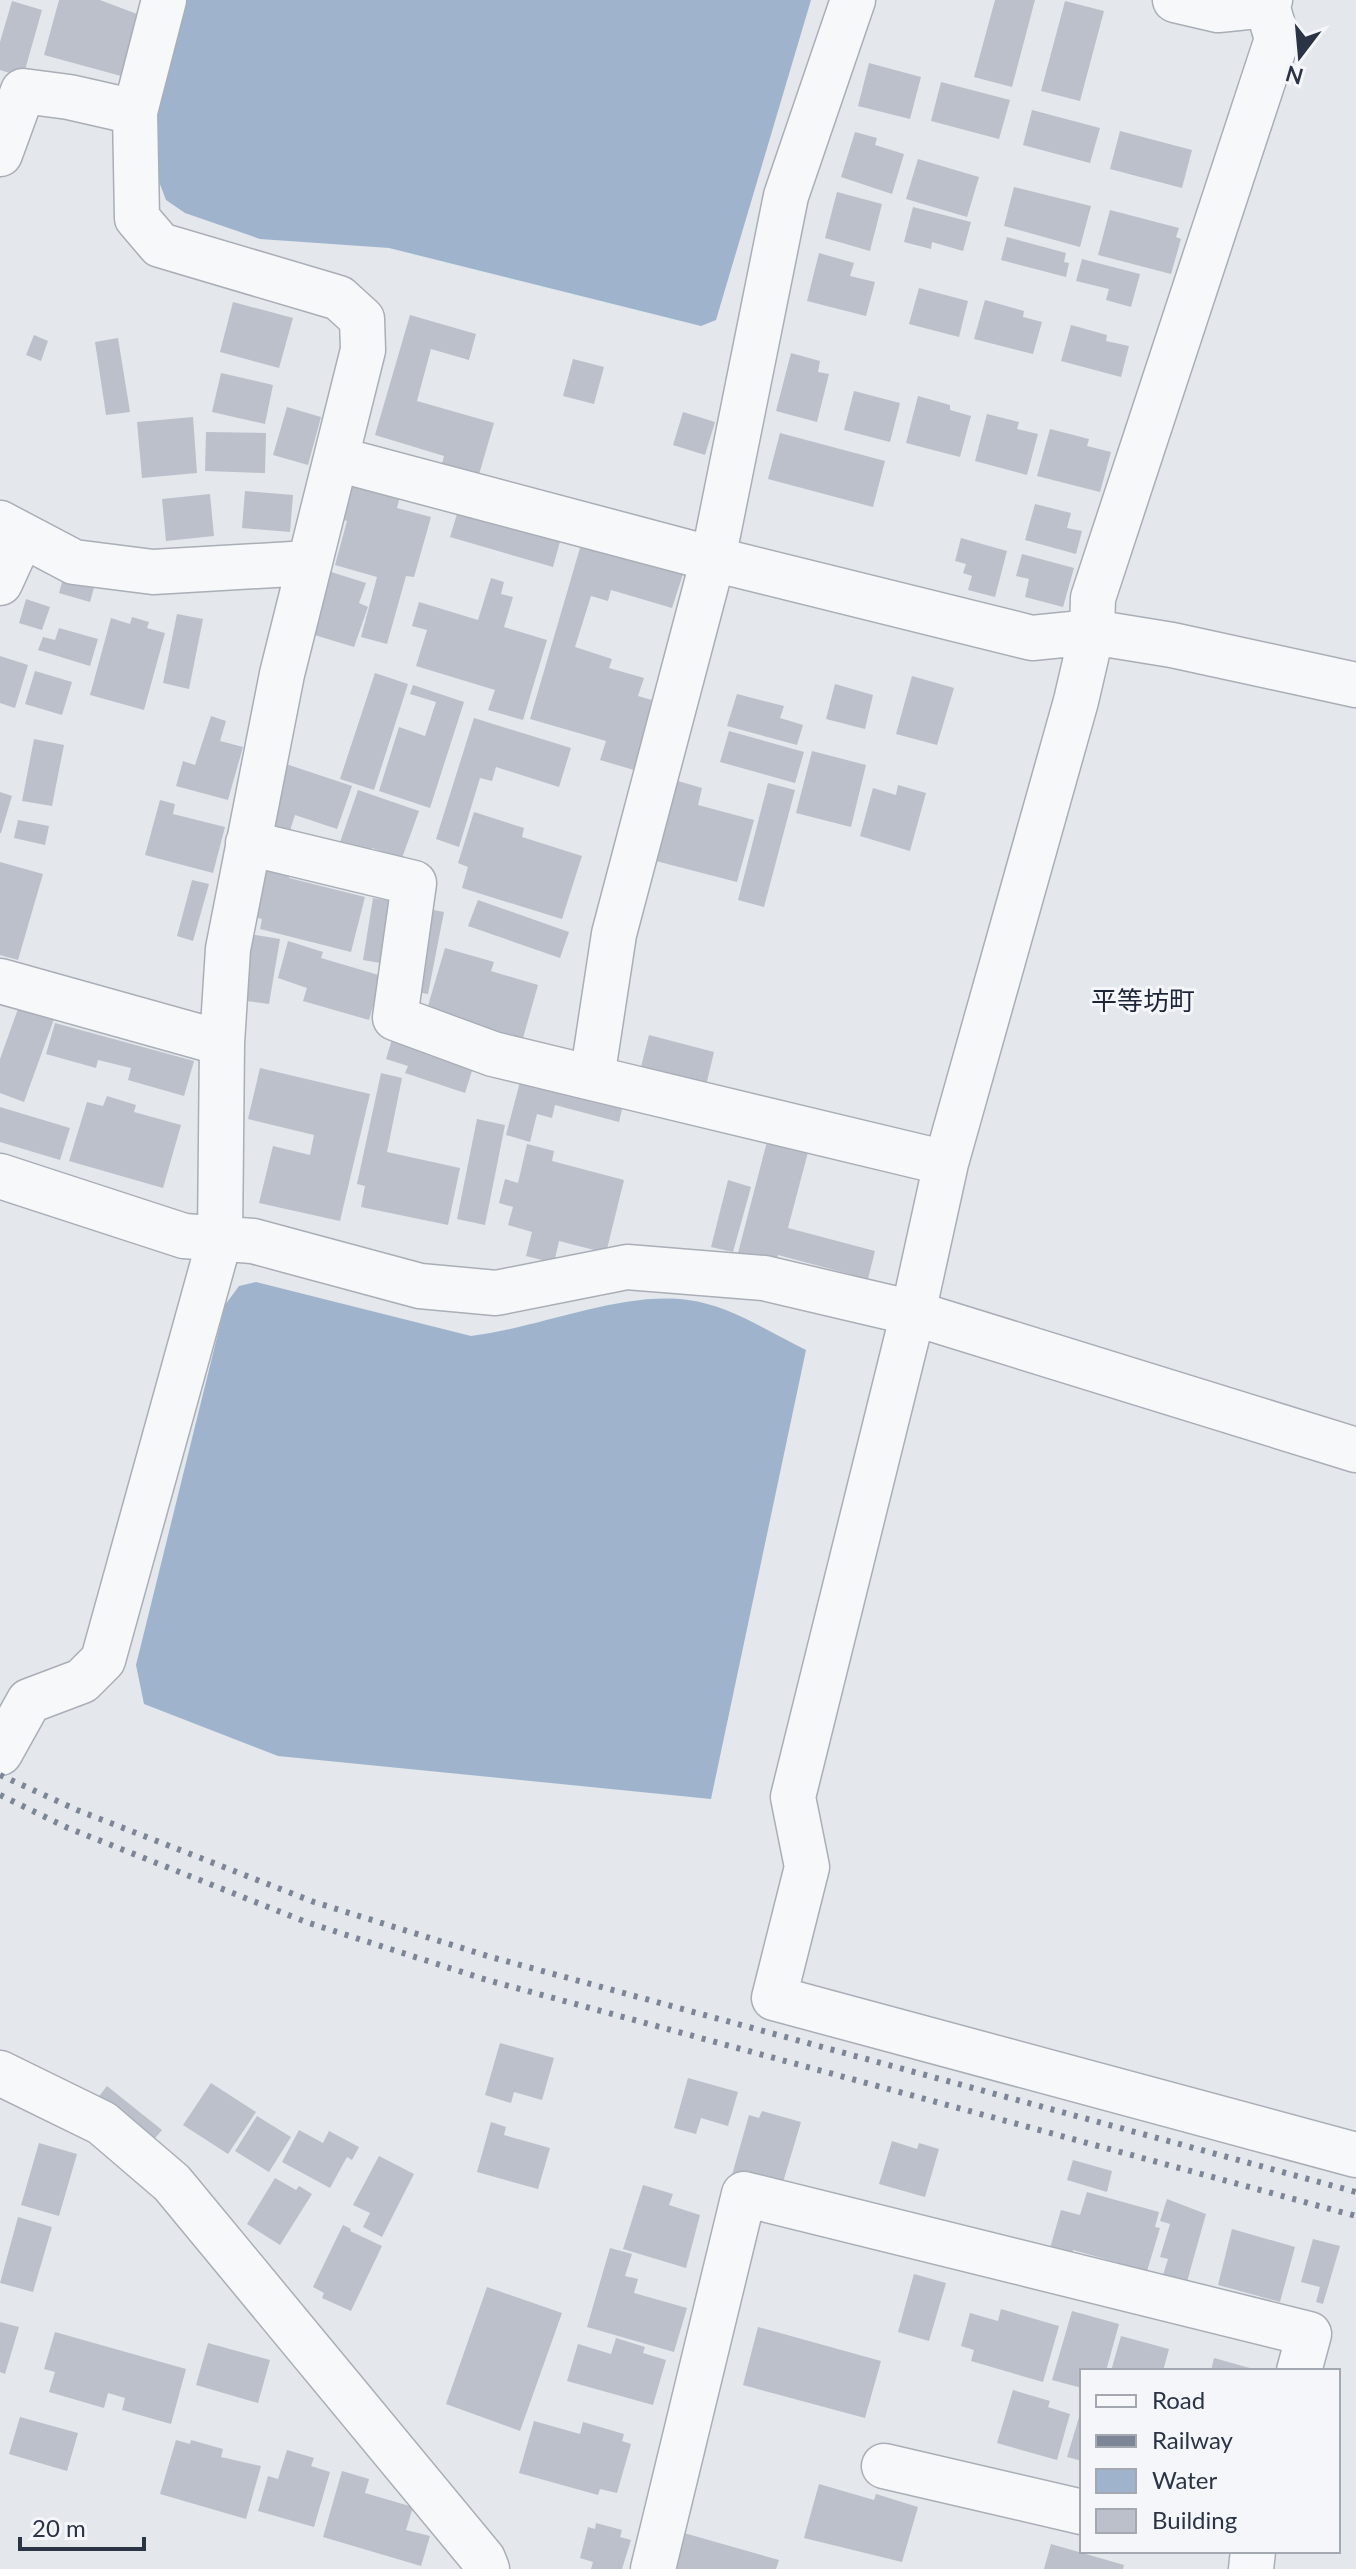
<svg xmlns="http://www.w3.org/2000/svg" width="1356" height="2569" font-family="Lato,'Noto Sans JP',sans-serif">
<style>
.water{fill:#9fb4cc}
.building{fill:#bbc0ca}
.lines{fill:none;stroke-linecap:round;stroke-linejoin:round}
.minor-casing{stroke:#a9aeb7;stroke-width:47}
.minor{stroke:#f7f8fa;stroke-width:44}
.rail{stroke:#7d8696;stroke-width:6;stroke-dasharray:4 8;stroke-linecap:butt}
.labels{text-anchor:middle;stroke-width:6;stroke-linejoin:round;paint-order:stroke}
.neighbourhood-label{font-size:26px;fill:#1d2536;stroke:#f4f6f9}
</style>
<rect width="100%" height="100%" fill="#e4e7ec"/>
<path class="water" d="M185,0H811L716,320L701,326L389,248L260,239L185,213L166,200L153,166V136Z
M256,1282L471,1336C540,1328 620,1291 688,1300C729,1305 769,1332 806,1350L711,1799L278,1756L144,1704L136,1665L225,1305L239,1286Z"/>
<path class="building" d="M59,0H100L137,14L121,76L44,55Z
M995,0H1035L1012,87L974,77Z
M12,1L42,10L23,77L0,70V42Z
M1065,1L1104,11L1080,101L1041,91Z
M869,63L921,77L910,119L858,106Z
M941,82L1010,100L999,139L931,121Z
M1032,110L1100,128L1090,163L1023,145Z
M1120,131L1192,150L1182,188L1110,169Z
M855,132L877,138L875,145L904,154L892,194L841,177Z
M918,159L979,177L967,217L906,199Z
M1014,187L1091,206L1080,247L1004,226Z
M837,192L882,204L870,251L825,238Z
M913,207L971,222L963,251L932,242L931,249L904,242Z
M1110,210L1179,228L1176,237L1181,239L1171,274L1098,255Z
M1007,237L1066,253L1064,262L1069,263L1066,277L1001,260Z
M819,253L854,263L850,276L875,282L866,316L807,301Z
M1082,259L1140,274L1131,307L1106,300L1109,289L1076,281Z
M919,288L968,301L959,337L909,324Z
M985,300L1024,311L1023,317L1042,322L1033,354L974,339Z
M233,302L293,318L279,368L220,352Z
M410,315L476,334L469,360L431,349L417,401L494,423L478,478L441,468L444,456L375,435Z
M1071,325L1107,335L1106,341L1129,346L1121,377L1061,361Z
M34,335L48,341L41,361L26,355Z
M118,338L130,412L106,415L95,342Z
M791,353L820,361L818,372L829,374L817,422L776,411Z
M573,359L604,367L594,404L563,396Z
M221,373L273,385L265,424L212,412Z
M854,391L900,403L890,442L844,430Z
M918,396L950,405V410L971,416L960,457L906,443Z
M287,407L321,417L308,465L273,455Z
M683,412L715,422L705,455L673,445Z
M987,414L1019,422L1017,429L1038,434L1027,475L975,461Z
M193,417L197,473L142,478L137,422Z
M1050,429L1089,439L1087,446L1111,452L1100,492L1037,476Z
M206,432L266,433L265,473L205,471Z
M780,433L885,461L873,507L768,479Z
M345,481L400,497L397,508L431,517L414,577L406,576L387,644L361,637L377,577L335,565L347,521L335,517Z
M245,491L293,495L290,532L242,528Z
M210,494L214,536L166,541L162,499Z
M461,501L563,531L553,567L450,537Z
M1035,504L1071,513L1067,528L1082,531L1076,554L1025,540Z
M961,538L1007,551L995,597L968,590L972,576L963,573L966,564L955,561Z
M582,541L684,571L672,608L611,590L608,601L591,596L575,647L612,659L609,668L644,678L638,696L655,701L634,770L600,760L606,741L530,719Z
M1022,554L1074,568L1063,607L1025,597L1029,579L1016,576Z
M328,571L366,583L359,603L368,607L354,647L308,633Z
M64,575L95,584L90,602L59,593Z
M491,578L504,582L501,594L513,597L504,627L547,640L523,720L488,710L495,690L416,666L427,630L412,626L419,602L478,620Z
M26,599L50,607L42,630L19,623Z
M177,614L203,619L189,689L163,683Z
M132,617L149,622L147,628L165,633L144,710L90,695L111,618L130,624Z
M59,628L98,639L90,666L38,650L43,637L55,640Z
M0,656L28,665L15,708L0,703Z
M35,671L72,682L62,715L25,704Z
M375,673L408,684L374,790L340,779Z
M912,676L954,688L937,745L896,734Z
M835,684L873,695L865,729L826,719Z
M413,685L464,702L430,808L379,791L399,727L425,736L436,702L410,694Z
M737,694L784,706L780,718L803,725L797,745L727,726Z
M211,716L226,721L220,741L243,747L228,800L176,786L183,761L195,765Z
M474,718L571,748L559,787L496,767L492,781L480,778L459,847L436,839Z
M729,731L804,752L795,783L720,762Z
M34,739L64,745L52,806L22,801Z
M812,751L866,765L851,827L796,813Z
M280,762L352,786L337,829L295,815L286,843L256,833Z
M678,781L702,788L698,805L754,820L737,882L656,861Z
M768,783L795,790L764,907L738,900Z
M898,785L926,793L910,851L860,836L873,788L896,795Z
M358,790L419,811L402,858L372,848L367,862L337,851Z
M0,792L12,796L1,833H0Z
M160,800L175,804L173,814L225,827L213,873L145,855Z
M474,812L524,828L522,837L582,856L562,919L462,888L468,867L458,863Z
M18,820L49,826L45,845L14,838Z
M258,852L290,872L289,878L365,897L351,952L260,929L262,919L243,914Z
M0,862L43,874L18,960L0,955Z
M192,880L209,884L193,941L177,936Z
M373,898L403,903L392,965L363,960Z
M478,900L569,932L560,958L468,926Z
M418,907L444,912L428,994L401,989Z
M244,933L280,939L269,1004L233,999Z
M288,941L323,952L321,958L382,976L369,1020L303,1001L307,988L278,978Z
M445,948L494,962L491,971L538,985L521,1045L425,1016Z
M19,1006L54,1019L24,1102L0,1093V1059Z
M55,1023L194,1061L184,1096L128,1080L131,1068L98,1060L96,1068L46,1054Z
M649,1035L714,1052L705,1090L640,1071Z
M393,1036L477,1055L465,1093L405,1073L408,1066L386,1059Z
M260,1068L370,1094L340,1221L259,1203L273,1146L310,1155L314,1135L248,1119Z
M381,1073L402,1078L387,1152L460,1168L448,1225L361,1207L365,1186L357,1184Z
M521,1078L625,1097L619,1122L555,1105L552,1118L537,1114L530,1142L506,1135Z
M107,1096L136,1105L134,1112L181,1125L163,1188L69,1161L87,1102L103,1106Z
M0,1107L70,1128L60,1160L0,1142Z
M477,1119L505,1125L485,1225L457,1219Z
M771,1126L812,1137L788,1228L875,1251L868,1279L778,1255L776,1263L738,1253Z
M527,1144L554,1151L552,1161L624,1180L606,1253L559,1241L554,1263L526,1256L532,1232L508,1225L513,1207L499,1203L505,1179L518,1183Z
M728,1180L751,1187L733,1252L711,1247Z
M500,2043L554,2058L542,2100L514,2092L511,2103L485,2095Z
M688,2078L738,2092L728,2126L701,2118L696,2134L674,2128Z
M211,2083L256,2112L228,2154L183,2125Z
M107,2086L162,2130L150,2144L96,2100Z
M762,2111L801,2122L781,2189L732,2175L749,2115L759,2118Z
M257,2116L291,2137L269,2172L235,2151Z
M491,2122L506,2127L504,2135L550,2148L538,2189L477,2172Z
M299,2130L323,2143L329,2131L359,2147L352,2160L347,2157L330,2188L282,2162Z
M892,2141L917,2149L919,2143L939,2149L925,2197L879,2184Z
M39,2143L77,2154L59,2216L21,2205Z
M379,2156L414,2174L382,2237L363,2227L370,2213L353,2205Z
M1073,2160L1112,2171L1107,2192L1067,2180Z
M275,2178L296,2190L299,2186L312,2194L280,2245L247,2224Z
M643,2185L673,2194L669,2205L700,2215L686,2268L623,2249Z
M1087,2192L1159,2212L1155,2227L1160,2228L1147,2271L1073,2250L1069,2261L1048,2255L1061,2210L1080,2215Z
M1167,2199L1206,2214L1183,2296L1159,2288L1168,2259L1160,2257L1170,2224L1160,2221Z
M18,2217L52,2227L33,2292L0,2283Z
M343,2225L351,2229L350,2231L382,2246L351,2311L322,2298L324,2293L313,2287Z
M1232,2229L1295,2247L1280,2302L1218,2285Z
M1313,2239L1340,2246L1323,2304L1316,2302L1320,2287L1301,2282Z
M610,2248L632,2254L625,2276L638,2279L634,2293L687,2308L674,2352L587,2327Z
M914,2274L946,2283L929,2341L898,2332Z
M487,2287L562,2313L520,2431L446,2404Z
M1001,2309L1059,2326L1043,2382L971,2361L974,2350L961,2346L970,2313L998,2321Z
M1072,2311L1119,2324L1106,2371H1082V2388L1052,2380Z
M0,2322L19,2327L5,2374L0,2372Z
M758,2327L881,2361L865,2418L743,2385Z
M55,2332L186,2369L171,2424L122,2410L125,2398L108,2393L104,2408L49,2392L55,2372L44,2369Z
M1121,2336L1169,2349L1163,2371H1111Z
M616,2338L645,2347L643,2353L666,2360L653,2405L567,2381L578,2344L611,2354Z
M208,2343L270,2360L258,2403L196,2385Z
M1214,2358L1257,2370V2371H1211Z
M1013,2390L1050,2401L1048,2407L1070,2414L1057,2460L997,2443Z
M1080,2414L1082,2415V2461L1067,2457Z
M20,2417L78,2433L67,2471L9,2454Z
M534,2421L580,2434L583,2422L624,2434L622,2441L631,2444L617,2493L600,2489L598,2495L519,2473Z
M176,2440L190,2444L191,2440L223,2449L221,2457L261,2466L246,2519L160,2494Z
M287,2450L314,2458L311,2466L330,2472L314,2527L258,2511L268,2476L278,2479Z
M342,2471L369,2479L365,2493L413,2507L406,2530L430,2536L421,2566L323,2537Z
M819,2484L874,2500L876,2494L918,2507L902,2562L804,2538Z
M596,2523L622,2530L620,2537L631,2540L622,2569H591L593,2562L580,2558L588,2527L595,2529Z
M684,2533L779,2560L776,2569H674Z
M1051,2544L1124,2565L1123,2569H1044Z"/>
<g class="lines">
<defs>
<path id="minor" d="M1175,0L1218,10L1267,5L1270,0
M1267,5L1277,39L1093,598L1092,632L1076,701L946,1163L913,1313L793,1797L807,1867L774,1998L1356,2155
M0,154L23,91L69,97L135,112
M337,459L713,559L1032,638L1092,632L1172,645L1356,685
M0,523L74,562L153,572L309,563
M0,583L22,535
M248,843L414,883L395,1018L493,1054L592,1078L614,934L713,559L786,196L853,0
M0,981L222,1043
M592,1078L946,1163
M0,1176L184,1236L253,1241L420,1286L496,1293L627,1267L764,1278L913,1313L1356,1450
M0,1753L29,1701L82,1681L103,1660L220,1238L222,1043L228,949L282,674L363,350L362,319L339,298L160,245L137,218L135,112L164,0
M0,2073L102,2123L172,2183L483,2559L487,2569
M884,2466L1082,2512
M653,2569L744,2194L1309,2334L1299,2371
M1251,2569L1253,2551"/>
</defs>
<use href="#minor" class="minor-casing"/>
<use href="#minor" class="minor"/>
<path class="rail" d="M0,1775L77,1810L314,1902L491,1957L1356,2192
M0,1795L68,1828L306,1922L487,1980L1356,2216"/>
</g>
<g class="labels">
<g class="neighbourhood-label">
<text x="1143" y="1010">平等坊町</text>
</g>
</g>
<rect x="1080" y="2369" width="260" height="184" fill="#f4f6f9" stroke="#a4a8b1" stroke-width="2"/>
<rect x="1096" y="2395" width="40" height="12" fill="#f7f8fa" stroke="#a4a8b1" stroke-width="2"/>
<text x="1152" y="2409" font-size="24" fill="#2b3445">Road</text>
<rect x="1096" y="2435" width="40" height="12" fill="#7d8696" stroke="#a4a8b1" stroke-width="2"/>
<text x="1152" y="2449" font-size="24" fill="#2b3445">Railway</text>
<rect x="1096" y="2469" width="40" height="24" fill="#9fb4cc" stroke="#a4a8b1" stroke-width="2"/>
<text x="1152" y="2489" font-size="24" fill="#2b3445">Water</text>
<rect x="1096" y="2509" width="40" height="24" fill="#bbc0ca" stroke="#a4a8b1" stroke-width="2"/>
<text x="1152" y="2529" font-size="24" fill="#2b3445">Building</text>
<g transform="translate(1300 56) rotate(196)" stroke="#f4f6f9" stroke-width="6" paint-order="stroke">
<path d="M0-6L14 30L0 20L-14 30Z" fill="#2b3445"/>
<text y="-12" font-size="22" font-weight="bold" text-anchor="middle" fill="#2b3445">N</text>
</g>
<path d="M20 2537v12h124v-12" fill="none" stroke="#2b3445" stroke-width="4"/>
<text x="32" y="2537" font-size="24" fill="#2b3445" stroke="#f4f6f9" stroke-width="6" paint-order="stroke">20 m</text>
</svg>
